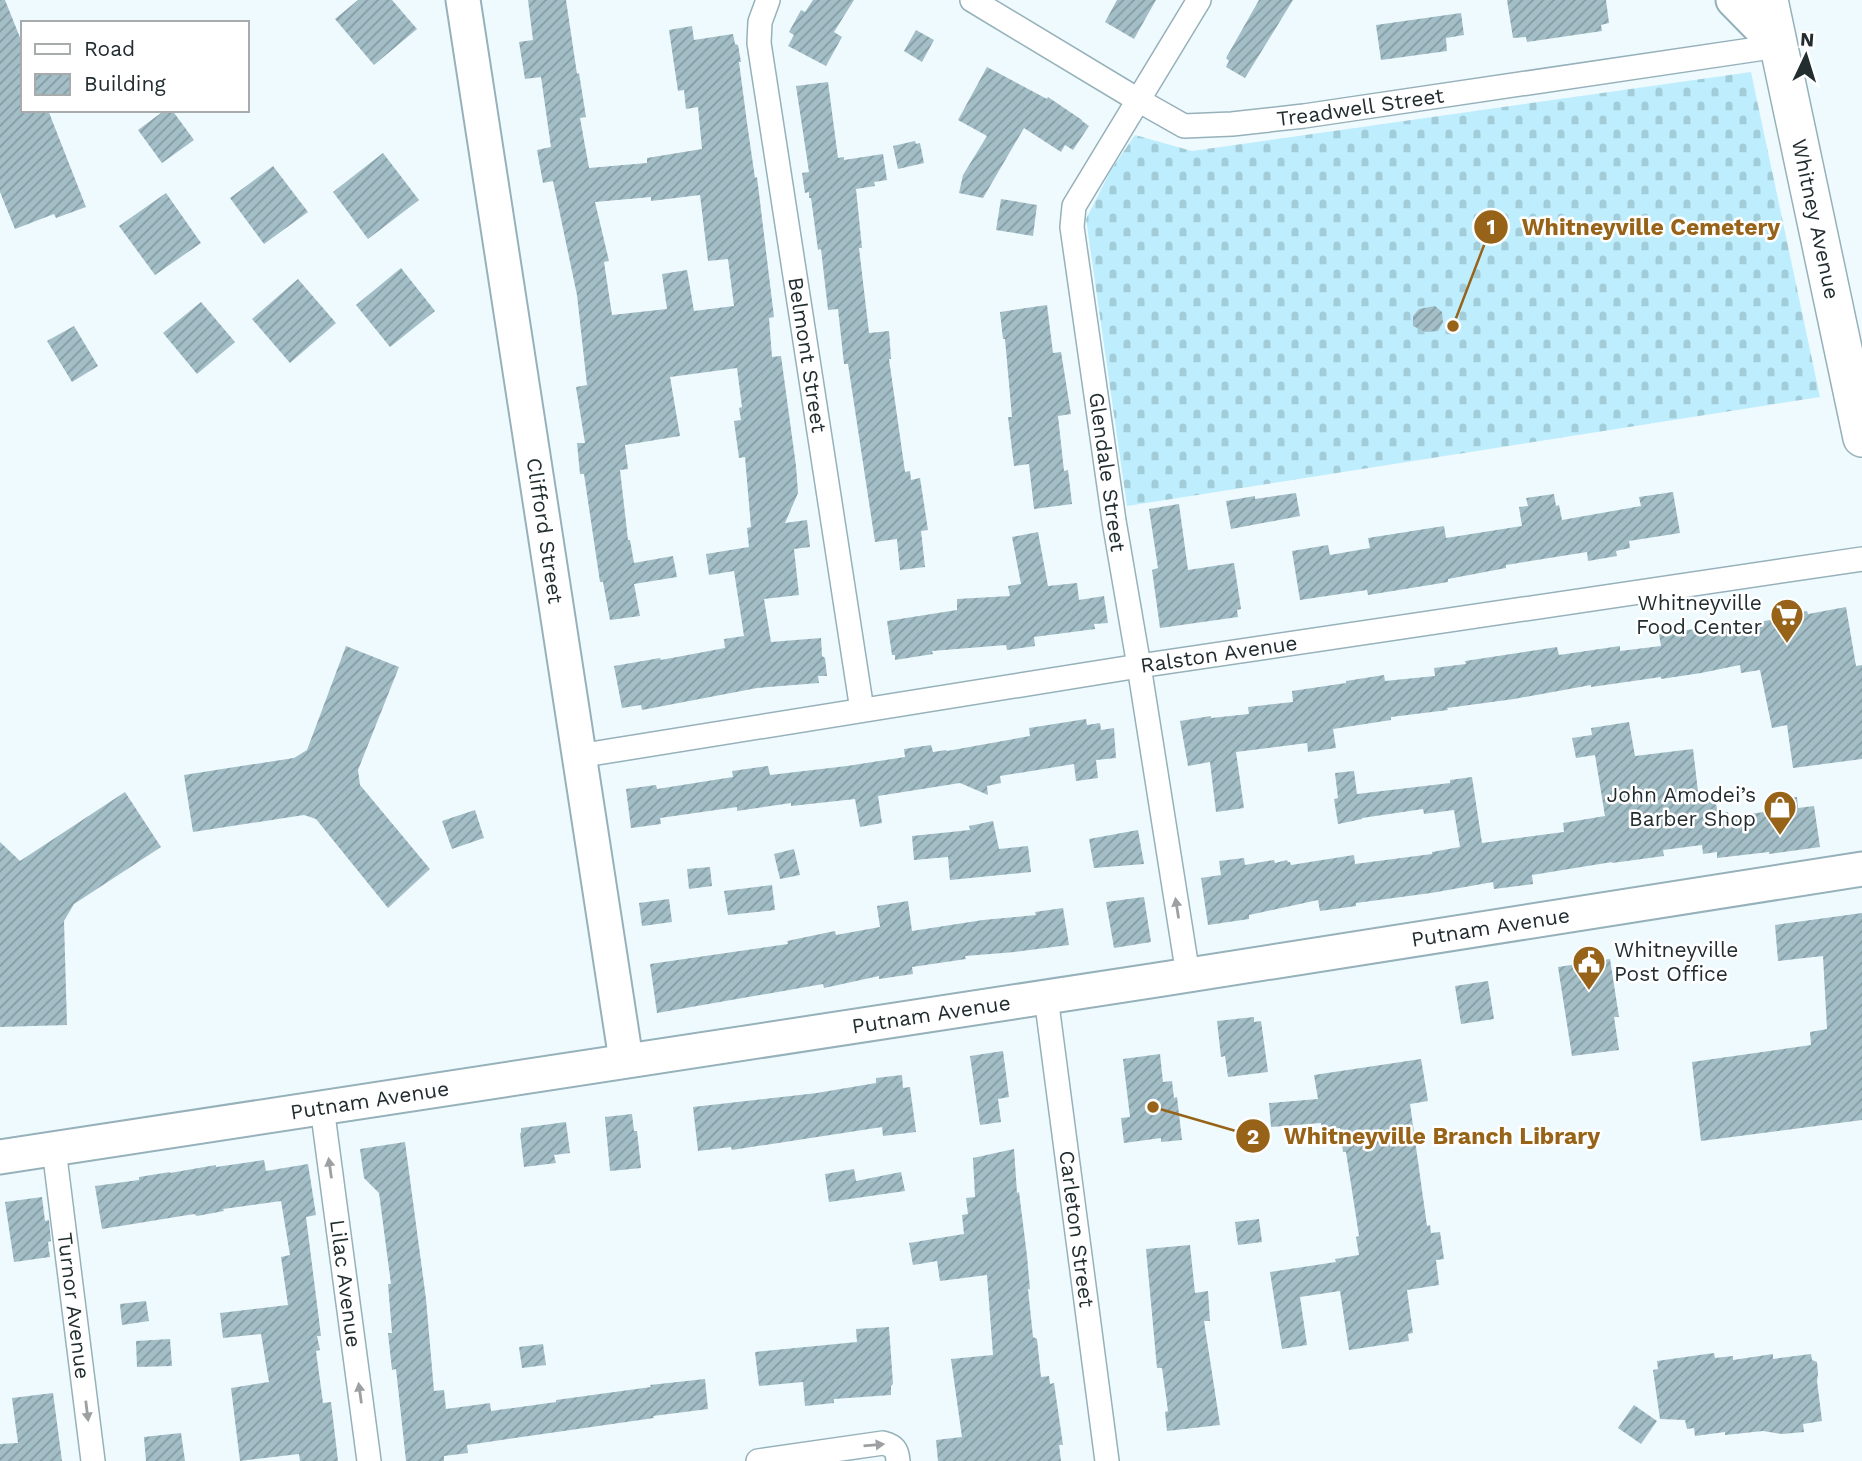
<svg xmlns="http://www.w3.org/2000/svg" width="1862" height="1461" font-family="'Work Sans',sans-serif">
<style>
.cemetery{fill:url(#cemetery-stones)}
.building{fill:url(#building-hatch);fill-rule:evenodd}
.lines{fill:none;stroke-linecap:round;stroke-linejoin:round}
.street-casing{stroke:#96b1ba;stroke-width:26}
.secondary-casing{stroke:#96b1ba;stroke-width:37}
.primary-casing{stroke:#96b1ba;stroke-width:40}
.street{stroke:#fff;stroke-width:23}
.secondary{stroke:#fff;stroke-width:33}
.primary{stroke:#fff;stroke-width:37}
.oneway{fill:#9ca0a2}
.labels{text-anchor:middle;stroke-width:5;stroke-linejoin:round;paint-order:stroke}
.street-label{font-size:21px;fill:#222d30;stroke:#fff}
.poi-label{font-size:21px;fill:#222d30;stroke:#fff;text-anchor:end}
.leader{fill:none;stroke:#976319;stroke-width:2.5}
.callout-dot{fill:#976319;stroke:#fff;stroke-width:2.5}
.mark-label{font-size:21px;text-anchor:middle;font-weight:bold;fill:#fff}
.callout-label{font-size:23px;text-anchor:middle;font-weight:bold;fill:#976319;stroke:#fff;stroke-width:5;stroke-linejoin:round;paint-order:stroke}
</style>
<defs>
<pattern id="cemetery-stones" width="16" height="16" patternUnits="userSpaceOnUse" patternTransform="scale(1.75)"><rect width="16" height="16" fill="#beeefd"/><path d="M2 7V4a2 2 0 0 1 4 0v3zM10 15v-3a2 2 0 0 1 4 0v3z" fill="#a3ccd9"/></pattern>
<pattern id="building-hatch" width="6" height="6" patternUnits="userSpaceOnUse" patternTransform="scale(1.75)"><rect width="6" height="6" fill="#a3bec7"/><path d="M-1 1l2-2M0 6l6-6M5 7l2-2" fill="none" stroke="#849ba2"/></pattern>
</defs>
<rect width="100%" height="100%" fill="#effafe"/>
<path class="cemetery" d="M1751,72L1820,397L1127,506L1086,219L1111,170L1135,135L1192,151Z"/>
<path class="building" d="M0,0H5L23,45V110H48L86,207L56,218L54,214L15,229L0,192Z
M358,0H392L417,29L374,65L335,19Z
M528,0H566L577,74L579,73L586,117L580,118L589,168L647,163V158L702,149L698,107L686,109L684,90L678,91L669,30L692,26L694,40L733,34L735,44L738,45L741,62H739L747,123L755,178L757,177L774,317L769,318L772,357L781,356L796,466L798,493L785,523L807,520L810,547L794,549L799,595L764,599L771,642L821,638L822,656L825,658L827,676H818L819,683L757,688L642,710L641,705L622,708L614,666L660,658L661,660L725,648L724,639L744,636L734,571L709,575L706,554L749,547L747,528L751,527L745,457L739,458L734,421L741,420L739,408L742,407L737,368L670,377L680,436L625,445L628,469L620,470L628,540H630L634,563L673,556L677,577L634,584L640,616L610,620L603,582H600L584,474H580L577,443H585L576,387L587,385L577,295L553,181L543,183L537,150L551,147L541,77L525,79L519,42L533,40ZM700,195L708,261L728,259L734,306L694,311L687,270L662,274L667,309L612,315L604,262L609,261L595,202L651,197V201Z
M813,0H854L834,32L842,37L826,66L788,46L794,35L789,32L801,10L805,12Z
M1117,0H1156L1134,39L1105,22Z
M1259,0H1293L1245,78L1226,67L1229,61L1226,58Z
M1507,0H1606L1609,23L1601,25L1602,31L1527,42L1526,37L1513,38Z
M1461,13L1464,35L1446,38L1447,51L1381,60L1376,25Z
M916,30L934,40L922,62L904,51Z
M987,67L1047,99L1048,97L1082,120V121L1089,126L1073,150L1065,145L1061,152L1024,128L983,198L959,193L963,175L987,136L958,120Z
M828,82L838,158L844,157V160L883,154L887,180L874,182L875,186L856,189L862,248H859L869,333L889,331L891,359H889L905,472L910,471L911,480L920,478L928,530L921,531L925,567L900,570L897,539L875,542L848,364H844L838,309L828,310L821,249L818,250L811,198H809V192L805,193L802,173L809,172L796,86Z
M165,110H172L194,140L162,163L138,130Z
M915,141L916,144L920,143L924,163L898,169L893,146Z
M383,153L419,200L368,239L333,192Z
M273,166L308,212L264,244L230,198Z
M166,193L201,243L155,275L119,226Z
M1001,199L1037,205L1033,236L996,230Z
M401,268L435,311L390,347L356,305Z
M298,279L336,323L290,363L252,319Z
M201,302L235,342L197,374L163,333Z
M1047,305L1053,353L1061,352L1071,414L1058,416L1064,471L1068,470L1072,504L1034,509L1029,464L1014,466L1008,417H1012L1005,339H1003L1000,312Z
M1435,306L1442,312L1443,322L1438,331L1426,332L1413,326V316L1419,309Z
M74,326L98,366L72,382L47,341Z
M1673,492L1680,533L1629,541L1630,548L1616,551L1617,556L1588,561L1587,552L1506,565V568L1448,579V582L1368,595L1367,590L1300,600L1292,551L1328,545L1330,555L1370,548L1368,538L1444,526L1446,538L1522,526L1519,507L1528,506L1526,498L1554,494L1556,506L1559,505L1562,520L1641,506L1639,497Z
M1296,493L1300,516L1231,529L1226,501L1255,496V499Z
M1179,504L1188,570L1234,563L1241,609L1237,610L1238,617L1160,628L1152,570L1158,568L1149,509Z
M1038,532L1048,586L1077,583L1079,600L1104,596L1108,623L1094,624L1095,629L1034,637L1035,646L1007,650L1006,645L932,651L933,654L895,660V655H892L887,621L957,610V599L1010,596L1008,586L1021,584L1012,537Z
M1846,607L1856,666L1862,665V759L1793,768L1787,725L1772,728L1760,670L1741,673L1740,665L1701,673L1661,679V677L1591,687V685L1514,699L1447,708L1448,710L1391,717V720L1333,729L1336,748L1308,752L1307,743L1236,752L1244,808L1216,812L1210,762L1188,766L1180,721L1211,716V718L1249,714L1248,707L1293,702L1292,691L1346,683V681L1384,675L1385,681L1435,676L1434,668L1466,664L1465,661L1557,647L1559,655L1620,646V651L1661,646L1659,634L1695,629L1696,633L1787,617V614L1807,611L1808,614Z
M346,646L399,667L358,770L360,785L430,869L388,908L316,819L304,815L193,832L184,775L294,758L307,750Z
M1086,719L1087,725L1100,723L1101,730L1114,728L1116,758L1096,760L1098,778L1076,781L1074,764L1000,776L1001,783L987,786L988,795L960,783L878,796L882,823L860,827L855,799L791,806V803L737,811V807L660,818L661,824L631,828L626,789L656,785L657,789L733,777L732,771L768,766L770,775L847,766L905,757L904,749L931,745L933,752L946,750L947,751L1030,736L1029,728Z
M1629,722L1635,756L1693,749L1699,800L1715,798L1718,814L1728,812L1729,817L1771,811L1770,801L1797,797L1798,808L1814,806L1820,847L1769,854V852L1717,858V852L1703,854L1702,845L1663,850L1664,856L1612,863V862L1532,875L1533,884L1494,889L1493,882L1431,893L1356,903V906L1320,911L1318,900L1249,915V919L1208,925L1201,878L1221,875L1219,861L1244,858L1245,865L1274,860L1275,863L1287,860L1288,862H1290L1291,865L1354,855L1355,864L1432,854V852L1460,847L1454,810L1424,814L1423,809L1362,818V819L1338,824L1334,799L1338,798L1335,773L1354,771L1357,794L1450,783V780L1472,777L1482,843L1564,832L1563,823L1605,816L1595,755L1576,758L1572,738L1592,735L1591,728Z
M125,792L161,847L74,904L64,921L67,1025L0,1027V842L20,861Z
M475,810L484,838L452,849L442,821Z
M993,821L999,849L1028,846L1031,872L950,880L948,857L914,860L912,836L970,830L969,826Z
M1138,830L1144,864L1094,868L1089,839Z
M794,849L800,875L780,879L774,854Z
M710,867L712,886L689,889L687,869Z
M772,885L775,910L728,915L724,891Z
M1144,897L1151,942L1114,948L1106,902Z
M669,899L672,922L642,926L639,903Z
M908,901L912,931L983,920L1036,915L1035,912L1063,908L1069,945L1015,952L965,956L966,959L912,967L913,974L879,979V976L824,988L823,984L657,1013L650,964L788,944L787,941L835,931L836,935L880,927L877,906Z
M1862,913V1120L1701,1141L1692,1062L1811,1045L1810,1032L1827,1029L1823,956L1778,961L1775,925Z
M1610,959L1619,1017H1614L1619,1050L1572,1056L1558,967Z
M1488,981L1494,1019L1461,1024L1455,986Z
M1254,1017V1022L1261,1021L1268,1072L1228,1077L1225,1056L1221,1057L1217,1021Z
M1003,1051L1009,1097L998,1099L1001,1122L980,1125L970,1056Z
M1160,1054L1163,1082L1172,1081L1174,1098L1177,1097L1182,1140L1161,1142V1138L1124,1143L1121,1118L1130,1117L1123,1059Z
M1421,1059L1428,1101L1410,1104L1427,1226L1430,1225L1431,1233L1440,1232L1444,1259L1436,1260L1439,1285L1407,1290L1413,1333L1408,1334L1409,1341L1349,1350L1340,1291L1300,1297L1307,1345L1282,1349L1270,1272L1336,1262L1335,1259L1359,1255L1356,1237L1359,1236L1346,1152H1343L1340,1128L1322,1130L1321,1123L1271,1127L1269,1103L1318,1099L1314,1075Z
M902,1075L903,1088L910,1087L916,1132L883,1136L882,1127L732,1150L731,1147L698,1151L693,1107L817,1093L876,1083V1078Z
M632,1114L634,1131H637L641,1168L610,1171L605,1117Z
M566,1122L570,1153L554,1155L556,1163L524,1167L520,1133H521V1128Z
M405,1142L426,1299L434,1391L444,1390L446,1409L490,1403L491,1411L556,1402V1400L651,1387L650,1385L705,1379L708,1409L653,1416L654,1418L467,1445L468,1453L444,1456V1461H406L396,1369L392,1370L388,1333H392L388,1284H391L379,1193L364,1178L360,1149Z
M1014,1149L1017,1193L1019,1192L1027,1256L1030,1289H1028L1033,1337L1037,1339L1041,1377L1049,1376L1050,1384L1054,1383L1063,1445H1059L1061,1461H938L936,1440L962,1437L951,1359L993,1355L987,1275L940,1281L937,1261L913,1265L909,1243L964,1234L962,1215L968,1214L966,1198L975,1197L973,1158Z
M264,1160L266,1171L308,1164L316,1215L306,1217L321,1336H317L320,1350L316,1351L323,1403L331,1402L338,1461H300L299,1454L240,1461L231,1388L269,1382L261,1334L223,1338L220,1313L288,1305L281,1257L290,1255L281,1201L223,1209L224,1211L197,1216L194,1214L102,1229L95,1186L139,1180V1177L170,1172V1173L216,1165V1167Z
M854,1169L856,1181L901,1172L905,1191L829,1202L825,1174Z
M42,1197L45,1221L49,1220L51,1241L48,1242L50,1257L14,1262L5,1202Z
M1259,1219L1262,1242L1238,1245L1235,1222Z
M1190,1245L1195,1293L1208,1291L1210,1321H1204L1220,1425L1167,1431L1165,1412L1168,1411L1162,1368H1157L1146,1249Z
M146,1301L149,1321L122,1325L120,1304Z
M889,1327L893,1384L891,1386V1395L834,1399V1403L805,1406L803,1382L759,1386L755,1352L857,1342L856,1329Z
M170,1339L172,1366L137,1367L136,1341Z
M543,1344L546,1365L522,1368L519,1347Z
M1714,1353L1715,1358L1733,1356V1360L1773,1354V1359L1811,1354L1812,1360L1817,1362L1818,1374L1817,1381L1822,1421L1803,1424L1804,1432L1782,1434L1763,1431L1725,1435V1432L1695,1436L1694,1428L1687,1429L1685,1420L1660,1419L1653,1370L1658,1369L1657,1361Z
M53,1393L62,1461H0V1444L18,1443L12,1398Z
M1634,1405L1657,1421L1641,1444L1618,1428Z
M181,1433L185,1461H146L144,1437Z"/>
<g class="lines">
<defs>
<g id="street">
<path id="s1" d="M768,0L760,22L759,43L862,710"/>
<path id="s2" d="M972,0L1138,100L1184,126L1232,124L1304,116L1778,46"/>
<path id="s3" d="M578,756L1139,666L1862,559"/>
<path d="M1188,975L1139,666L1114,521L1072,227L1074,206L1199,0"/>
<path id="s4" d="M1046,997L1107,1461"/>
<path id="s5" d="M322,1107L369,1461"/>
<path id="s6" d="M54,1149L93,1461"/>
<path d="M758,1461L883,1443C894,1446 897,1449 898,1461"/>
</g>
<g id="secondary">
<path id="s7" d="M463,0L626,1060"/>
<path d="M1733,0L1778,46"/>
<path id="s8" d="M0,1157L1157,980L1862,869"/>
</g>
<g id="primary">
<path id="s9" d="M1769,0L1862,438"/>
</g>
</defs>
<use href="#street" class="street-casing"/>
<use href="#secondary" class="secondary-casing"/>
<use href="#primary" class="primary-casing"/>
<use href="#street" class="street"/>
<use href="#secondary" class="secondary"/>
<use href="#primary" class="primary"/>
</g>
<defs><path id="oneway-solid" d="M-6-.8H1V-3.2L6.5 0L1 3.2V.8H-6Z" transform="scale(1.75)"/></defs>
<g class="oneway">
<use href="#oneway-solid" transform="translate(1177 908) rotate(-99)"/>
<use href="#oneway-solid" transform="translate(330 1168) rotate(-98)"/>
<use href="#oneway-solid" transform="translate(360 1393) rotate(-98)"/>
<use href="#oneway-solid" transform="translate(87 1411) rotate(83)"/>
<use href="#oneway-solid" transform="translate(874 1445) rotate(-5)"/>
</g>
<defs>
<symbol id="supermarket-pin" viewBox="-11 -11 22 30"><path d="M0 17L-7.5 6A9.5 9.5 0 1 1 7.5 6Z" fill="#976319" stroke="#fff"/><path d="M-6-5.5h2.5l.6 2H6L4.5 2H-2.5L-4.4-4H-6ZM-1.5 3.2a1.3 1.3 0 1 0 .1 0ZM3 3.2a1.3 1.3 0 1 0 .1 0Z" fill="#fff"/></symbol>
<symbol id="shop-pin" viewBox="-11 -11 22 30"><path d="M0 17L-7.5 6A9.5 9.5 0 1 1 7.5 6Z" fill="#976319" stroke="#fff"/><path d="M-5-2.5h2.3a2.7 3.5 0 0 1 5.4 0H5L5.5 6h-11ZM-1.5-2.5h3a1.5 2.3 0 0 0-3 0Z" fill="#fff"/></symbol>
<symbol id="civic-pin" viewBox="-11 -11 22 30"><path d="M0 17L-7.5 6A9.5 9.5 0 1 1 7.5 6Z" fill="#976319" stroke="#fff"/><path d="M-.6-6.5H3V-4.5H.6V-3L4-1V1h2V6H-6V1h2V-1L-.6-3ZM-1.2 2.5V6h2.4V2.5Z" fill="#fff"/></symbol>
</defs>
<g fill-rule="evenodd">
<use href="#supermarket-pin" x="1768" y="596" width="38" height="52"/>
<use href="#shop-pin" x="1761" y="788" width="38" height="52"/>
<use href="#civic-pin" x="1570" y="943" width="38" height="52"/>
</g>
<g class="labels">
<g class="street-label">
<text dy="7" stroke="none"><textPath href="#s2" startOffset="424">Treadwell Street</textPath></text>
<text dy="7" stroke="none"><textPath href="#s9" startOffset="224">Whitney Avenue</textPath></text>
<text dy="7" stroke="none"><textPath href="#s1" startOffset="360">Belmont Street</textPath></text>
<text transform="translate(1107 472) rotate(82)" y="7">Glendale Street</text>
<text dy="7" stroke="none"><textPath href="#s7" startOffset="537">Clifford Street</textPath></text>
<text dy="7" stroke="none"><textPath href="#s3" startOffset="649">Ralston Avenue</textPath></text>
<text dy="7" stroke="none"><textPath href="#s8" startOffset="1508">Putnam Avenue</textPath></text>
<text dy="7" stroke="none"><textPath href="#s8" startOffset="942">Putnam Avenue</textPath></text>
<text dy="7" stroke="none"><textPath href="#s8" startOffset="374">Putnam Avenue</textPath></text>
<text dy="7" stroke="none"><textPath href="#s4" startOffset="234">Carleton Street</textPath></text>
<text dy="7" stroke="none"><textPath href="#s5" startOffset="178">Lilac Avenue</textPath></text>
<text dy="7" stroke="none"><textPath href="#s6" startOffset="158">Turnor Avenue</textPath></text>
</g>
<g class="poi-label">
<text x="1762" y="610">Whitneyville<tspan x="1762" dy="24">Food Center</tspan></text>
<text x="1756" y="802">John Amodei’s<tspan x="1756" dy="24">Barber Shop</tspan></text>
<text x="1614" y="957" text-anchor="start">Whitneyville<tspan x="1614" dy="24">Post Office</tspan></text>
</g>
</g>
<path class="leader" d="M1453 326L1491 227M1153 1107L1253 1136"/>
<g class="callout-dot">
<circle cx="1453" cy="326" r="7"/>
<circle cx="1153" cy="1107" r="7"/>
<circle cx="1491" cy="227" r="18"/>
<circle cx="1253" cy="1136" r="18"/>
</g>
<g class="mark-label">
<text x="1491" y="234">1</text>
<text x="1253" y="1144">2</text>
</g>
<g class="callout-label">
<text x="1651" y="235">Whitneyville Cemetery</text>
<text x="1442" y="1144">Whitneyville Branch Library</text>
</g>
<rect x="21" y="21" width="228" height="91" fill="#ffffff" stroke="#a7abac" stroke-width="2"/>
<rect x="35" y="44" width="35" height="10" fill="#ffffff" stroke="#a7abac" stroke-width="2"/>
<text x="84" y="56" font-size="21" fill="#222d30">Road</text>
<rect x="35" y="74" width="35" height="21" fill="url(#building-hatch)" stroke="#a7abac" stroke-width="2"/>
<text x="84" y="91" font-size="21" fill="#222d30">Building</text>
<g transform="translate(1806 56) rotate(4)" stroke="#ffffff" stroke-width="5" paint-order="stroke">
<path d="M0-5L12 26L0 18L-12 26Z" fill="#222d30"/>
<text y="-10" font-size="19" font-weight="bold" text-anchor="middle" fill="#222d30">N</text>
</g>
</svg>
